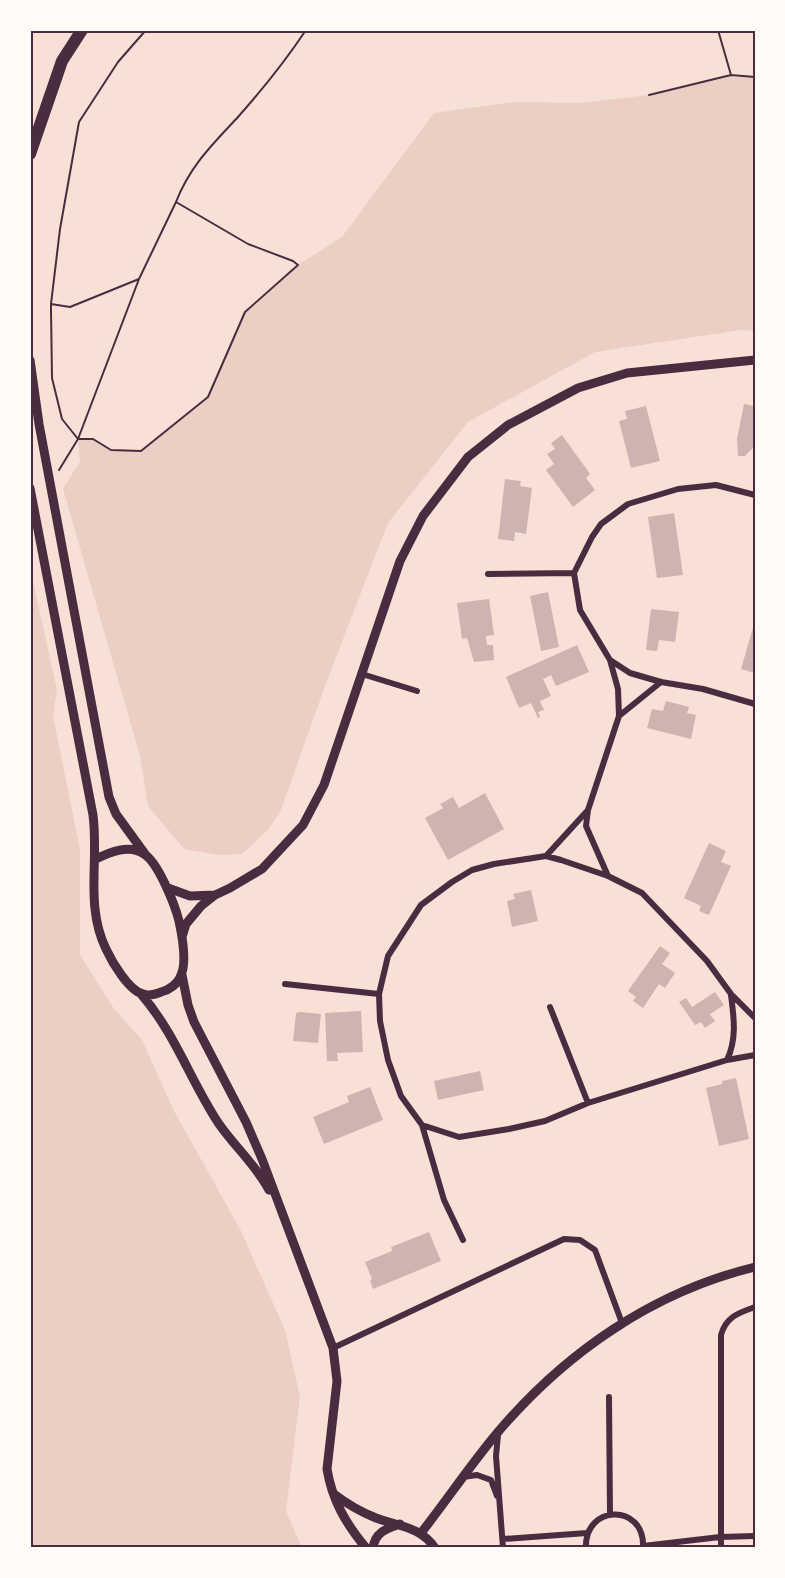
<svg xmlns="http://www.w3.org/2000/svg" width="785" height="1578" font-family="'Alegreya Sans',sans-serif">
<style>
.green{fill:#ebcfc5}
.building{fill:#ccb4b1}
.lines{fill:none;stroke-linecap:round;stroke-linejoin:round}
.path{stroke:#4a2c40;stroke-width:2}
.minor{stroke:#4a2c40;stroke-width:6}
.tertiary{stroke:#4a2c40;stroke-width:9}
.primary{stroke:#4a2c40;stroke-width:12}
.neatline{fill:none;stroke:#4a2c40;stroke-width:2}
</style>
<rect width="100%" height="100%" fill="#f7e1d7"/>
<path class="green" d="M731,75L755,77V331L741,330L595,352L468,422L388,523L328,678L281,810L268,830L242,854L219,855L184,849L148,806L140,756L63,489L80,461L78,439H93L111,450L141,451L208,397L245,312L298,265L342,237L434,113L514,102L581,103L649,95Z
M30,567L57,690L53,716L80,849V955L112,1006L142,1040L174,1111L240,1229L285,1330L300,1397L286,1511L302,1548H30Z"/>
<path class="building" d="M744,404L755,406V446L745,456H738L737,439Z
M646,406L660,461L631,468L619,421L627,419L625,411Z
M562,435L590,474L586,478L595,490L573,507L546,470L554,464L547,454L555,449L551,443Z
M505,479L521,481L520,486L532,488L526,534L515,532L514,541L498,539Z
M674,513L683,575L657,578L648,517Z
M548,592L559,647L541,651L530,596Z
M489,599L494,635L486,636L487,645H493L494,660L474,662L467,638L462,639L457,603Z
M651,609L679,612L675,642L659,640L657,651L646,650Z
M754,624H755V673L741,669Z
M577,645L589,672L556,686L551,675L543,679L551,696L540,701L544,710L538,712L540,717L538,718L531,703L519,708L506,677Z
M666,701L689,707L687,713L696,715L691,739L647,728L652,709L663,711Z
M485,793L504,829L448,860L425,818L443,808L440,804L453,797L459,808Z
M709,843L726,851L721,862L731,866L709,915L699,911L701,906L684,898Z
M531,890L538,921L512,927L507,901L515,899L513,894Z
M660,946L670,953L662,964L675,973L665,988L659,984L643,1008L633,1001L636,997L628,991Z
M715,992L724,1005L710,1014L715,1021L705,1028L701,1022L695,1025L679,1002L686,998L692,1007Z
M361,1011L363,1052L337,1053L338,1061H327L325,1013Z
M301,1012L321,1014L318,1043L293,1041L296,1013Z
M480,1071L484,1090L438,1100L434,1081Z
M736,1078L749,1139L719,1146L706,1088L722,1084V1081Z
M370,1087L383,1120L324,1144L313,1117L349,1102L347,1096Z
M429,1232L441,1261L373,1289L370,1280L372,1279L365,1262L392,1251L391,1247Z"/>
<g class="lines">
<path class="path" d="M718,30L731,75
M649,95L731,75L755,77
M176,202C190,166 212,145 238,117C262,90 286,60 306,30
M51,304L70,307L139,279L176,202L248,244L293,261L298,265L245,312L208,397L141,451L111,450L93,439H78L62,419L52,378L51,310V304L60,229L79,122L118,62L146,30
M59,470L78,439L139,279"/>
<path class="minor" d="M488,574L574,573
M610,660L630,673L661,682L703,689L755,704
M362,674L417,691
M619,716L661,682
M588,810L586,826L608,876
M546,856L588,810L619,716L618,689L610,660L580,610L574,573L592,537L601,524L628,504L678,489L716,485L755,495
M285,984L379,994
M550,1007L588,1103
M727,1060C737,1039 734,1018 731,995
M422,1125L459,1137L509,1129L545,1121L588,1103L727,1060L755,1055
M463,1240L444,1200L422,1125L401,1096L388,1060L380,1021L379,994L388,956L421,905L452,882L472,870L494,864L546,856L561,860L608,876L642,893L707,961L731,994L755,1018
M333,1348L564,1239L580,1240L595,1250L622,1323
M609,1397L610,1515
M498,1435L496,1456L503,1548
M463,1477L477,1475L491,1480L497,1496
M503,1539L587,1533
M643,1546L720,1537L755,1536
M586,1548C584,1504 645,1503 643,1547
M721,1548V1335C726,1317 738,1313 755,1307"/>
<path class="tertiary" d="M30,360L39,424L109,797L116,814L145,854
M30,488L93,815C99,861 85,906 106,949C112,962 129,991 143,994C148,996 156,994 161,992C169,990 178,984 181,975C187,962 182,935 179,921C175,905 158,862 144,854C129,844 110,852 96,859
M168,888L190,896L215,895
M182,937L186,924L201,906L215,895L230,888L262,869L303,825L324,785L400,561L423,516L468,457L508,425L578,388L627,373L755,360
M182,975L188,1005L194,1022L246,1122L262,1159L333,1348L337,1381L327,1469C332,1500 346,1524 366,1548
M141,994C175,1033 191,1082 219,1124C235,1147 256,1165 269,1190
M334,1494C347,1504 361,1512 376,1518C398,1526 421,1527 435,1548
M421,1533C447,1500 471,1464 498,1432C566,1352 653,1292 755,1267
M373,1548C375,1532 386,1529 400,1524"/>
<path class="primary" d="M30,154L62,61L82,30"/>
</g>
<rect width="785" height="1578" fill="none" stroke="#fffaf5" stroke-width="63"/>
<rect x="32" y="32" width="722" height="1514" class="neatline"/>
</svg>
